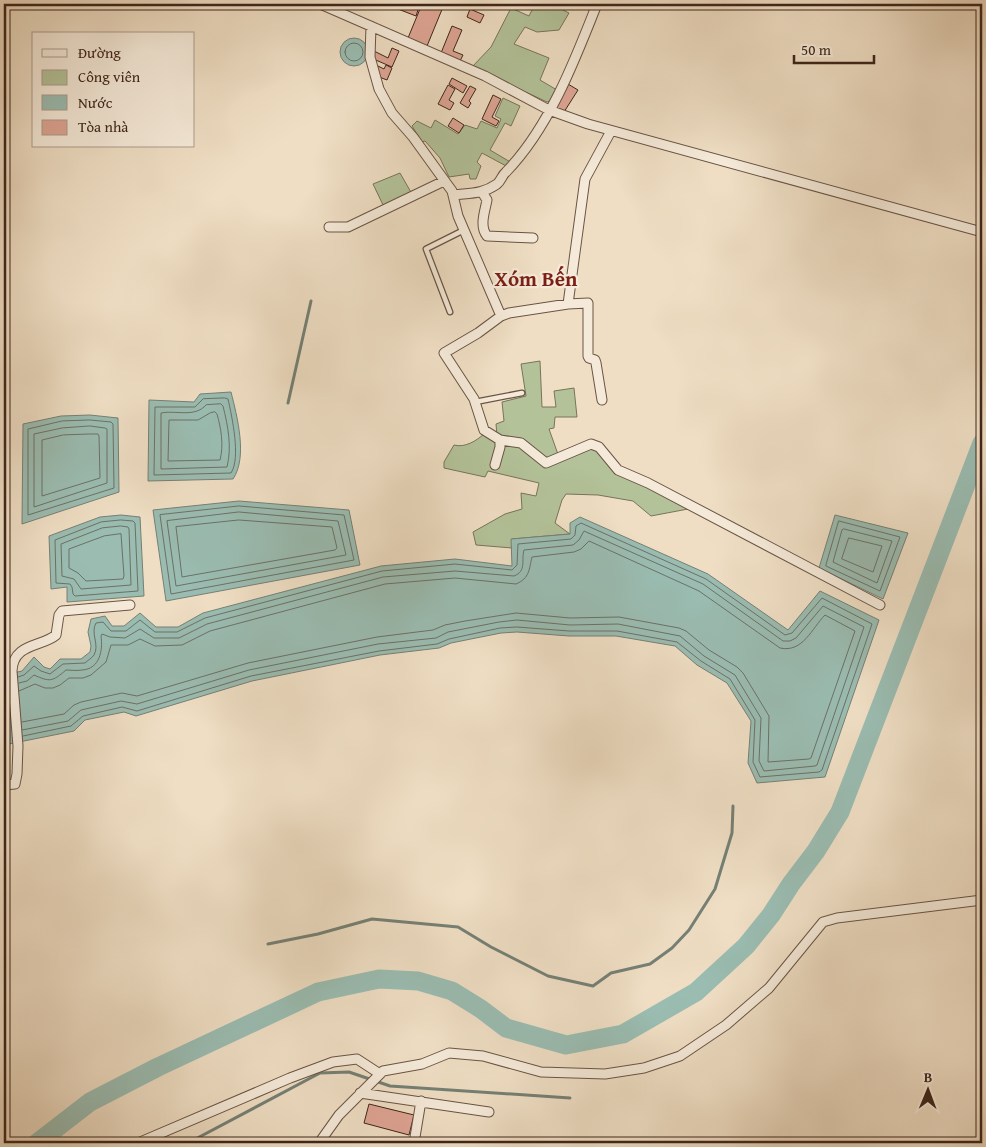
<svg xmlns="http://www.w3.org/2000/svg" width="986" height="1147" font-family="'Gentium Book Plus',serif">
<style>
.green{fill:#b3c299;stroke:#78745a}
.water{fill:#9abcb1;stroke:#758075}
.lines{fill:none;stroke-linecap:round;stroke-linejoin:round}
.shore{stroke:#6c7166;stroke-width:1}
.stream{stroke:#758075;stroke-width:3}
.river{stroke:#9abcb1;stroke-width:19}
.building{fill:#dea594;stroke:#3e261b}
.lane-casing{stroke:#6a5445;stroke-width:7}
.street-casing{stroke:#6a5445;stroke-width:11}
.lane{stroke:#f5ead9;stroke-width:4.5}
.street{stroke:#f5ead9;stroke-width:9}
.labels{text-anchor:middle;stroke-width:4.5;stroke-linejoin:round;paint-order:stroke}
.quarter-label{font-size:21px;font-weight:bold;fill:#7a1f14;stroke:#f5ead9}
</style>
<rect width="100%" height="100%" fill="#efdec4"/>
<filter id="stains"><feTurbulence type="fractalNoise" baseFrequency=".004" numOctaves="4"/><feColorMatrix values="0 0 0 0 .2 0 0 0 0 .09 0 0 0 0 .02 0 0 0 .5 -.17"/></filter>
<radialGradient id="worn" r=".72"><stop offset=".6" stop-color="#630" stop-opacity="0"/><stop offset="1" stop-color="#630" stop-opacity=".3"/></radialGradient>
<path class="green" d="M535,4H567L563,10L569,13L559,30L537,32L525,27L514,44L549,58L540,80L557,90L550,101L547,102L472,67L491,47L511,8L529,16Z
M503,98L520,106L511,126L505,123L490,150L512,163L508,167L482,153L477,162L481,166L476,179H470L469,174L449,177L440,158L425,141L422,142L412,126L417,121L431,128L435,120L458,134L465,125L477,129L481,121L497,128L501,119L495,116Z
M400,173L412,194L384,207L373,184Z
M540,361L542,407H556L554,391L574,388L577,417H555L554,428L549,429L560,460L590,447L598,448L610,464L688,509L651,516L633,501L598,495L566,494L562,500L555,523L570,534L512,539V548L476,545L473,532L505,514L522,509L521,493L536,496L539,483L488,471L485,477L444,468V462L454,445C465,448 476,441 484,434L497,436L496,424L504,421L502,402L526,396L521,364Z"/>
<path class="water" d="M340 52a14 14 0 1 1 28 0a14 14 0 1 1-28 0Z
M231,392C237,416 248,457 233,479L148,481L149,400L194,402L200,394Z
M90,415L118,418L119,492L22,524L23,424L61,416Z
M239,501L349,510L360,565L166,601L153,510Z
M121,515L140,517L144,596L67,602V587L51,589L49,536L100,517Z
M835,515L908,533L883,599L819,568Z
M580,517L708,574L788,630L820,591L879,620L825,777L757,783L748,763L751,721L727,683L697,665L675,646L616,636H569L517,632L501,633L451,643L439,648L380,655L252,681L136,716L124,712L85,720L74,731L4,745V675L22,671L34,657L44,667L50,669L60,659H81L90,652L91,646L88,632L91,619L105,616L112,626H124L140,613L156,627H178L203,613L381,566L455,559L512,566L511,539L570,534V523Z"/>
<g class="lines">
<path class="shore" d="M345 52a9 9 0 1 1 18 0a9 9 0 1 1-18 0Z
M225,398L228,399C232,417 241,458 231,473L154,475L155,407H195L203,399Z
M221,404L223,406C228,426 232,447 227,467L161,469V413C176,410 195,418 206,405Z
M215,412L217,414C221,428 224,445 220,460L168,461L169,420H198L210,413Z
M90,420L111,422L113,424L114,488L28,515V429L62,421Z
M90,426L105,428L107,429V483L34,507V434L62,428Z
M90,434H98L99,436L100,478L42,496V440L63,435Z
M239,506L344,515L354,560L171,594L160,515Z
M239,512L338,521L346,555L176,586L167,521Z
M121,520L133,521L135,523L138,591L75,596L73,594L72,587L70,584L56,583L55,540L101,522Z
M239,520L332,527L337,548L335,550L182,577L176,527Z
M839,521L900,537L880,591L826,566Z
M121,526L128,527L129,529L131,585L81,589L74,579L62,576L61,544L102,528Z
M844,529L892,541L877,583L833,562L842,530Z
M121,534L124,576L123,579L86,581L78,573L69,568V549L104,536Z
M849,538L882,546L873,572L842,559Z
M18,677L24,675L34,666L41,671L50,674L63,664L85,663C87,661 92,658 94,655C100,645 90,633 96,623L103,622L111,631H126L140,620L155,632H177L205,618L382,571L455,564L512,570L517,565L518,544L571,539L575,535L576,526L581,523L706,579L785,635L792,633L822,598L872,624L822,770L819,772L760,777L753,762L755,720L730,679L701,661L677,642L617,631H569L517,627L500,628L449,639L437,644L379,651L251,676L137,711L122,707L83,716L71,726L23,736
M19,683L27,681L34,675C50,682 52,682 66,670C71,670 77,671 82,670C100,669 103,650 101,636L102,634L110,637L125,638L140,629L154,638H179L207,624L383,577L455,571L514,576C527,571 521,560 524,550L573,545L579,540L584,531L703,584L783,641H790L796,638L823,606L864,627L817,765L815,766L764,771L759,761L761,718L735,675L704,656L680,636L618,624L570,625L517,620L499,622L448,632L436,638L378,644L249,670L137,704L121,701L81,710L68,721L22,730
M19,691L35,684L45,688H53L60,685L69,678H83L91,675L106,662L111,645H128L140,639L155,646L182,645L210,631L385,584L455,578L516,584C530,578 529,569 532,557L574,552L581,549L589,541L699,591L780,648C803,653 812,628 825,615L855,631L811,758L809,759L768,762L769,716L743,673L737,667L709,650L686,631L679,628L619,617L570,618L516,613L465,621L445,625L433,630L377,637L248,663L137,696L122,693L81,702L74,705L64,714L22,722"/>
<path class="stream" d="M288,403L311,301
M268,944L318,934L372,919L458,927L491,947L548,976L593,986L611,973L650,964L672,948L689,930L715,889L732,833L733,806
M188,1143L320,1073L349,1072L390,1086L570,1098"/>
<path class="river" d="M37,1143L90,1102L158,1067L318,992L379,979L418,981L452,991L481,1009L506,1028L566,1045L623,1034L696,992L746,946L771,915L791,884L816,851L840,812L982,443"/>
</g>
<path class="building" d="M400,4H420L416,16L398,9Z
M422,4H437L443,7L427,46L408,38Z
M470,9L484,15L480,23L467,17Z
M452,26L462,30L453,51L463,55L460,61L441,53Z
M392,48L399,51L392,67L371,58L374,51L388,58Z
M386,65L392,68L387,80L374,75L378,66L384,69Z
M452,78L467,86L463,93L449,84Z
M568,84L578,90L564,112L554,106Z
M448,85L455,89L449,100L454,103L450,110L438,104Z
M470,86L476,89L469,101L471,103L468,108L460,103Z
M493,95L501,99L492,117L499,121L496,126L482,119Z
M453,118L464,125L459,133L448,126Z
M369,1104L414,1115L409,1135L364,1123Z"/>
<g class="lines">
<defs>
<path id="lane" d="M450,312L426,249L464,230
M475,402L522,393"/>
<path id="street" d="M320,4L485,76L549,110L588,124L982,232
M371,26L370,57L379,89L392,113L413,137L452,191L458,216L501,316
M482,192L487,200C485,211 479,226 487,236L533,238
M454,195C470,193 483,194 497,184C501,181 502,175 506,172C549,128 575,60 597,4
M329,227H348L444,181
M568,304L585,179L611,131
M500,440L521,443L546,463L591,444L599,447L618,470L648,483L880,605
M495,465L500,447V440L484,430L474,399L444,353L478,333L501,316L509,313L568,304L588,303V356L589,358L595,360L596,363L602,400
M4,785L15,784L17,774L18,746L12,671C13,643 42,647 56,635L59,615L62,611L130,605
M360,1093L489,1112
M138,1143L290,1078L333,1062L357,1059L380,1074
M319,1143L339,1115L383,1071L422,1064L449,1053L483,1056L541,1072L605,1074L644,1068L680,1056L726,1025L769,988L823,922L837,918L982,900
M414,1143L421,1101"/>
</defs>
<use href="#lane" class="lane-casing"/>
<use href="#street" class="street-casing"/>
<use href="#lane" class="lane"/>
<use href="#street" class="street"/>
</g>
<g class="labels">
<g class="quarter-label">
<text x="536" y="286">Xóm Bến</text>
</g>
</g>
<rect width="986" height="1147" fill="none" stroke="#efdec4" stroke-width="20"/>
<rect x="5" y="5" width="976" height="1137" fill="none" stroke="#3e261b" stroke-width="2.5"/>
<rect x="10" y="10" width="966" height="1127" fill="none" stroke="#3e261b"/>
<rect x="32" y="32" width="162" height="115" fill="#f5ead9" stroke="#ac9c8d"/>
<rect x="42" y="49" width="25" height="8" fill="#f5ead9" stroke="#ac9c8d"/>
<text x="78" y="58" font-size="15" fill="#3e261b">Đường</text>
<rect x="42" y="70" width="25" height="15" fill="#b3c299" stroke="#ac9c8d"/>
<text x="78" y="82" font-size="15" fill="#3e261b">Công viên</text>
<rect x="42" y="95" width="25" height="15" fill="#9abcb1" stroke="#ac9c8d"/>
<text x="78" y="108" font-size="15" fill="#3e261b">Nước</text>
<rect x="42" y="120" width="25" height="15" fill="#dea594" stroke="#ac9c8d"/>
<text x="78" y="132" font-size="15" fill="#3e261b">Tòa nhà</text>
<g transform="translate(928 1090) rotate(1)" stroke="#f5ead9" stroke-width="4" paint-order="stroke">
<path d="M0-4L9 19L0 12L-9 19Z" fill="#3e261b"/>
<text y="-8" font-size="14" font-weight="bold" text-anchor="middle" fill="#3e261b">B</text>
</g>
<path d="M794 55v8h80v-8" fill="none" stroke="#3e261b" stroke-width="2.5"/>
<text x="801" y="55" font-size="15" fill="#3e261b" stroke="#f5ead9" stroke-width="4" paint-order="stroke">50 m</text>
<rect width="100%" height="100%" filter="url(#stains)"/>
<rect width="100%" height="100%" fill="url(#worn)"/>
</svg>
